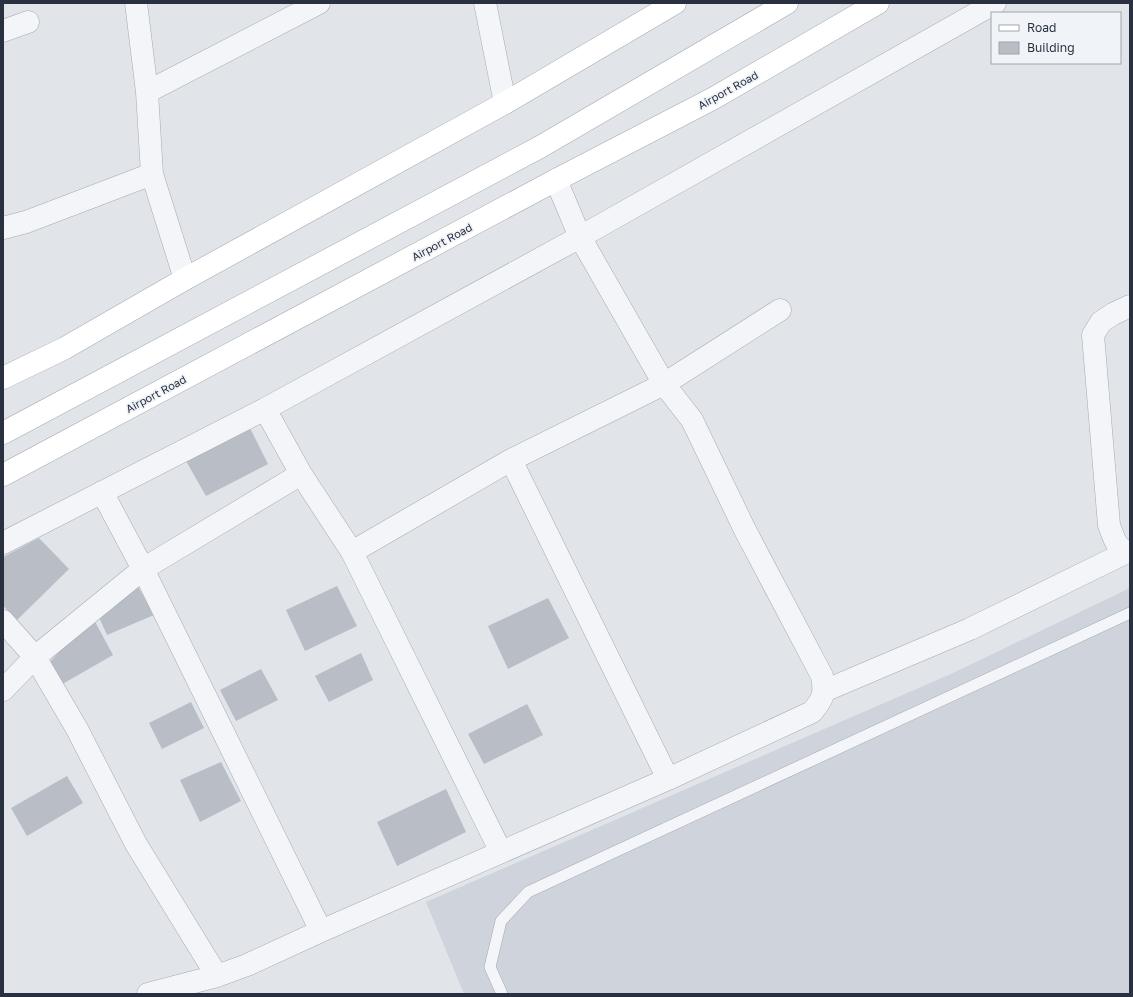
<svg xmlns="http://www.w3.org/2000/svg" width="1133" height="997" font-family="'Golos Text',sans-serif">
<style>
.built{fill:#cfd3db}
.building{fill:#b8bdc6}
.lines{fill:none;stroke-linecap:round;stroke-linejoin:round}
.lane-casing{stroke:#a6abb3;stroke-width:12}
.street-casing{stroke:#a6abb3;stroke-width:23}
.secondary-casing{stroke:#a6abb3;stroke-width:23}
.lane{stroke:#f3f5f8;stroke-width:11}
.street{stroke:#f3f5f8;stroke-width:22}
.secondary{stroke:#fff;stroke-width:22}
.labels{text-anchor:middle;stroke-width:3.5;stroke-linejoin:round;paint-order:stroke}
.street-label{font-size:11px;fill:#293141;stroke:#f0f3f7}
</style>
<rect width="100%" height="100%" fill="#e1e4e9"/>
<path class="built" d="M1130,588V994H464L426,902L951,674Z"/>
<path class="building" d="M249,426L268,464L206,496L186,461Z
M39,538L69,569L16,621L3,605V557Z
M136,583L154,615L107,635L98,615Z
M337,586L357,626L305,651L286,610Z
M548,598L569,638L508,669L488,626Z
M92,616L113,655L59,686L48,664Z
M361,653L373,680L329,702L315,676Z
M261,669L278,700L236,721L220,690Z
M191,702L204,728L162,749L149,723Z
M527,704L543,735L484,764L468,734Z
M221,762L241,801L200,822L180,780Z
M67,776L83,803L27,836L11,808Z
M446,789L466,832L397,866L377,822Z"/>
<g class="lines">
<defs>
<path id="lane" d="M502,994L490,967L501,921L528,892L1130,613"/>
<path id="street" d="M136,3L147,92L152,174L185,279
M485,3L505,103
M3,31L28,22
M147,92L319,3
M3,228L26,222L152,174
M1130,306L1113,314L1101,322L1093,335L1109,525C1113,535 1116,551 1130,552
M265,409L301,474L352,552L501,852
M511,460L668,779
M102,492L143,569L301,474
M3,543L265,409L580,237L995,3
M352,552L511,460L664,384L780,310
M3,621L35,657L77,729L136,844L217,976
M3,690L35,657L143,569L321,931
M824,691L970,629L1127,552
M148,994L217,976L247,965L321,931L668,779L812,712C824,698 825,693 822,676L745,530L692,420L664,384L580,237L556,180"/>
<path id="secondary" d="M3,378L65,348L185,279L505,103L675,3
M3,433L540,147L787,3
M3,475L556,180L714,98L878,3"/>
</defs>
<use href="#lane" class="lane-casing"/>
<use href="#street" class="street-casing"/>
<use href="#secondary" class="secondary-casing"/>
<use href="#lane" class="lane"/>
<use href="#street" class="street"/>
<use href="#secondary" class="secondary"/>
</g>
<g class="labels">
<g class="street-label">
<text transform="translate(728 90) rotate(-29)" y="4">Airport Road</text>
<text transform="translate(442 242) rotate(-28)" y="4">Airport Road</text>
<text transform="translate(156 394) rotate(-28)" y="4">Airport Road</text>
</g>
</g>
<rect width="1133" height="997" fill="none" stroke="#293141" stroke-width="8"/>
<rect x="991" y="12" width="130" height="52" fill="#f0f3f7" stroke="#a0a5ae"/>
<rect x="999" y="25" width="20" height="6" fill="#ffffff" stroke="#a0a5ae"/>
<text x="1027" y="32" font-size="12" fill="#293141">Road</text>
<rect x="999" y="42" width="20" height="12" fill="#b8bdc6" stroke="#a0a5ae"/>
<text x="1027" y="52" font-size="12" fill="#293141">Building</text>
</svg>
